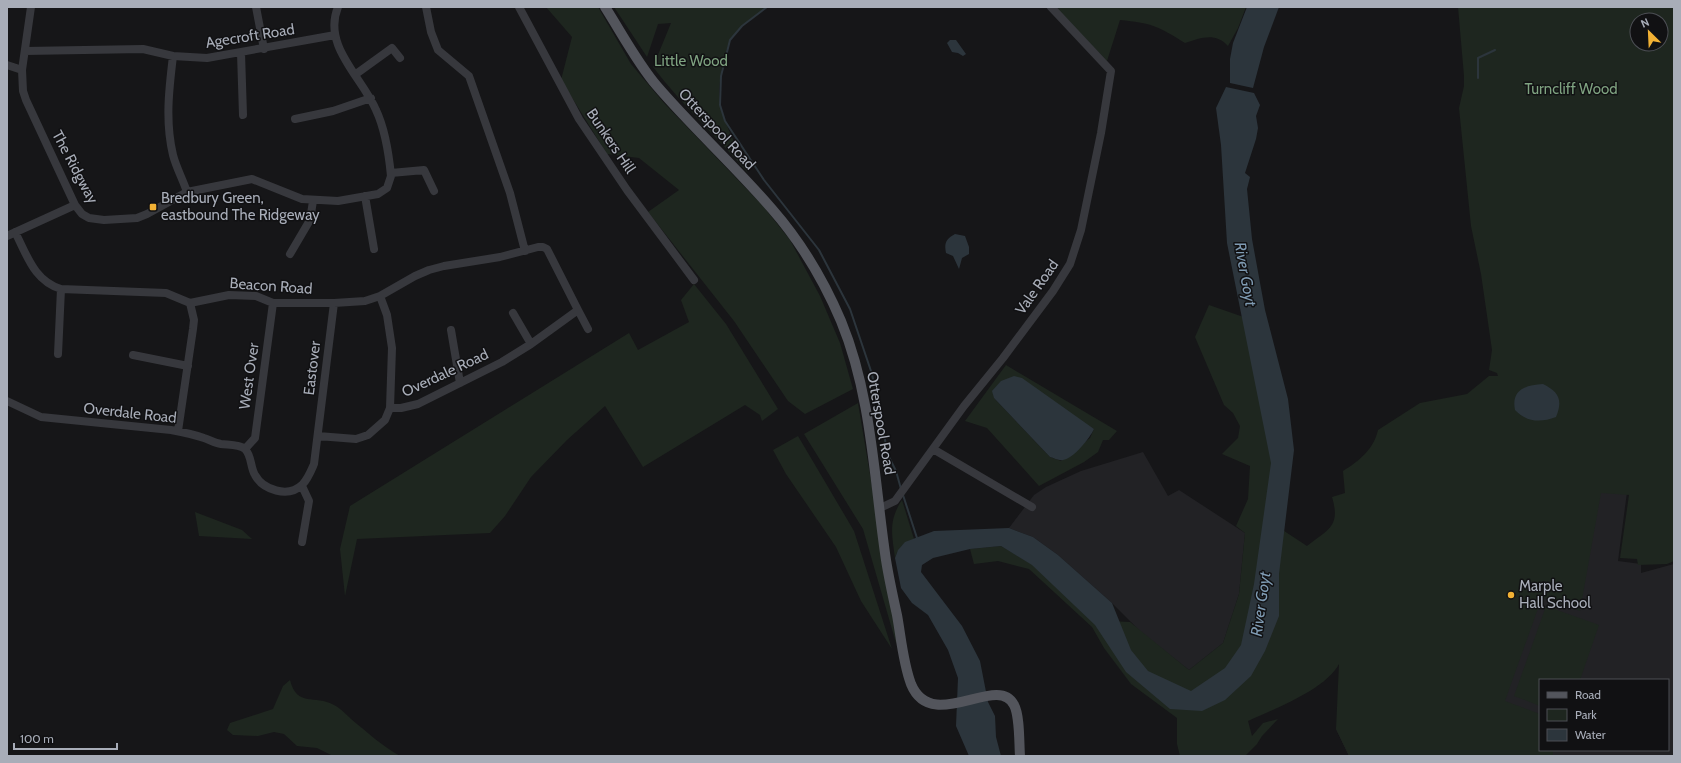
<svg xmlns="http://www.w3.org/2000/svg" width="1681" height="763" font-family="Cabin,sans-serif">
<style>
.built{fill:#222225;fill-rule:evenodd}
.green{fill:#1e261f;fill-rule:evenodd}
.water{fill:#2c353c}
.lines{fill:none;stroke-linecap:round;stroke-linejoin:round}
.stream{stroke:#2c353c;stroke-width:2}
.minor{stroke:#37383d;stroke-width:8}
.major{stroke:#53555c;stroke-width:10}
.poi-dot{fill:#f2b134;stroke:#111113;stroke-width:1.5}
.labels{text-anchor:middle;stroke-width:3;stroke-linejoin:round;paint-order:stroke}
.street-label{font-size:15px;fill:#a8adb8;stroke:#111113}
.park-label{font-size:15px;fill:#7fa381;stroke:#111113}
.poi-label{font-size:15px;fill:#a8adb8;stroke:#111113;text-anchor:start}
.water-label{font-size:16px;font-style:italic;fill:#7f9bb3;stroke:#111113}
</style>
<rect width="100%" height="100%" fill="#161618"/>
<path class="built" d="M1143,452L1168,496L1179,490L1245,533L1239,594L1223,643L1189,670L1142,633L1112,603L1058,555L1033,537L1009,528L1034,495L1046,487L1081,471Z
M1627,492L1618,561L1641,564V573L1674,564V756H1349L1336,729L1404,497ZM1540,680H1668V750H1540Z"/>
<path class="green" d="M546,7H598L631,64L664,103L763,206L790,240L820,296L840,343L853,389L805,414L788,401L734,321L648,212L679,190L639,158L607,154L561,80L572,37Z
M614,7H767C754,17 739,26 731,40C723,53 717,90 720,105C724,124 741,154 748,173C717,137 682,105 653,67L671,23L658,24L647,57Z
M1055,7H1246L1238,28L1228,46C1215,32 1201,38 1185,43C1158,26 1151,23 1120,20L1107,61Z
M1458,7H1674V561L1667,564L1638,565L1637,559L1620,558L1629,495L1601,493L1580,611L1546,598L1541,600L1505,701L1540,714V750H1553V756H1349L1336,729L1339,664C1325,690 1274,709 1248,721L1252,736L1263,723L1278,719L1262,736L1257,744L1245,756H1180L1177,744V718L1131,684L1104,648L1092,627L1029,569L998,561L974,564L970,549L1001,546L1033,565L1095,624L1108,621L1130,622L1189,670L1223,643L1239,594L1245,533L1236,526L1248,499L1250,466L1222,454L1238,438L1240,426L1233,413L1224,405L1195,337L1209,305L1255,321L1267,365L1275,525L1307,546C1328,529 1341,527 1332,497L1345,493L1343,471C1359,461 1374,449 1378,430L1420,403L1467,394L1489,376H1498L1497,373L1489,370L1492,350L1481,274L1471,226L1459,108L1464,86V76ZM1637,20H1661V44H1637Z
M694,284L726,324L778,409L762,421L760,415L745,405L643,467L605,406L567,440L531,477L505,516L490,533L357,539L345,596L340,549L350,506L629,333L638,350L689,322L681,300Z
M1006,365L1117,431L1109,440H1103L1098,452L1084,462L1039,486L987,428L965,421ZM994,398L1094,429L1090,438L1061,461L1050,457Z
M858,403L898,641L896,643L863,529L804,434Z
M798,436L854,531L892,649L861,601L836,547L786,474L773,450Z
M902,500L914,539C903,543 898,548 895,558C892,535 888,521 902,500Z
M195,512L242,530L252,539L199,536Z
M1546,606L1599,625L1580,680H1540V706L1514,696Z
M290,680C297,708 315,694 334,705C340,708 346,714 351,719C367,732 382,746 400,756H333L317,748L297,746L284,734L274,732L258,736L233,735L227,730L230,723L273,709L283,686Z"/>
<path class="water" d="M1247,7H1279L1264,47L1253,88L1230,83V59L1233,43Z
M950,40H956L966,54L963,56L958,53L952,52L947,43Z
M1226,87L1254,93L1260,105L1256,116L1258,128L1256,139L1245,173L1250,177L1247,189L1252,239L1265,310L1288,399L1294,450L1279,574V616L1265,651L1251,676L1225,700L1202,711L1170,709L1126,672L1095,625L1032,565L1001,546L970,549L933,558L922,565L921,572L962,626L980,661L988,702L995,716L996,737L1001,756H969L956,726L958,678L948,650L928,615L912,603L901,588L895,558L898,550L905,542L934,531L1009,528L1033,537L1058,555L1112,603L1131,650L1148,671L1191,691L1225,668L1241,645L1254,584L1271,463L1227,243L1221,145L1216,108Z
M955,234L965,236L969,247V254L962,258L959,269L953,256L946,253C944,243 946,239 955,234Z
M1014,376L1022,378L1094,429C1090,438 1073,459 1063,460C1059,461 1054,458 1050,457L994,398L992,391L1001,381Z
M1543,384C1559,392 1563,400 1556,417C1540,423 1527,422 1515,410C1511,390 1525,385 1543,384Z"/>
<g class="lines">
<path class="stream" d="M767,7L742,26L730,40L721,76L720,105L725,121L764,180L819,250L850,309L872,374L888,455L896,471L901,489
M1478,78V58L1495,50
M903,495L917,538"/>
<path class="minor" d="M31,7L22,70L23,91L26,100L75,205L82,214L89,218L104,220L137,218L147,214L187,192L252,179L302,199L338,201L378,194L387,188L391,176C389,155 385,129 376,110C362,77 322,46 338,7
M256,7L264,49
M426,7L431,32L438,50L469,76L510,193L525,251
M519,7L579,119L627,190L694,280
M25,51L143,49L173,56L207,58L335,35
M241,53L243,115
M173,56C169,89 165,122 173,155C176,167 183,180 187,192
M7,65L22,70
M356,74L392,48L400,58
M295,119L333,111L371,98
M391,173L424,170L434,191
M365,196L374,249
M15,232C27,255 34,281 61,289L166,293L190,303L229,295L256,296L273,303H334L365,301L380,296L415,276L429,270L444,266L500,257L538,247H543L547,249L578,310L531,344L502,362L418,404L401,408H390
M7,236L75,205
M290,254L310,220L313,201
M578,310L588,329
M513,313L531,344
M451,330L460,383
M58,354L61,289
M133,355L188,366
M7,401L41,417L171,430C182,432 193,434 204,438C210,440 215,443 221,444C228,445 239,444 245,449C252,456 250,467 255,475C263,490 288,498 302,485C308,479 311,471 314,464L334,303
M178,431L193,329L194,320L190,303
M318,436L356,439L368,435L385,420L390,408L392,348L387,315L380,296
M245,449L255,438L273,303
M933,449L1032,507
M302,486L309,501L302,542
M880,508L895,501L964,406L1003,358L1053,291L1070,264L1081,230L1101,133L1111,71L1051,7"/>
<path class="major" d="M605,7C621,32 638,64 657,86C693,128 735,166 772,209C800,241 824,281 841,321C872,396 874,480 886,560C889,579 893,597 897,615C901,637 903,663 911,684C932,735 998,672 1014,705C1020,716 1019,743 1020,756"/>
</g>
<g class="poi-dot">
<rect x="149" y="203" width="8" height="8" rx="2"/>
<circle cx="1511" cy="595" r="4"/>
</g>
<g class="labels">
<g class="street-label">
<text transform="translate(250 36) rotate(-9)" y="5">Agecroft Road</text>
<text transform="translate(717 129) rotate(47)" y="5">Otterspool Road</text>
<text transform="translate(611 141) rotate(56)" y="5">Bunkers Hill</text>
<text transform="translate(75 167) rotate(62)" y="5">The Ridgway</text>
<text transform="translate(271 286) rotate(4)" y="5">Beacon Road</text>
<text transform="translate(1037 287) rotate(-55)" y="5">Vale Road</text>
<text transform="translate(312 368) rotate(-83)" y="5">Eastover</text>
<text transform="translate(445 373) rotate(-25)" y="5">Overdale Road</text>
<text transform="translate(249 376) rotate(-82)" y="5">West Over</text>
<text transform="translate(130 413) rotate(6)" y="5">Overdale Road</text>
<text transform="translate(881 423) rotate(80)" y="5">Otterspool Road</text>
</g>
<g class="park-label">
<text x="691" y="66">Little Wood</text>
<text x="1571" y="94">Turncliff Wood</text>
</g>
<g class="poi-label">
<text x="161" y="203">Bredbury Green,<tspan x="161" dy="17">eastbound The Ridgeway</tspan></text>
<text x="1519" y="591">Marple<tspan x="1519" dy="17">Hall School</tspan></text>
</g>
<g class="water-label">
<text transform="translate(1246 274) rotate(80)" y="6">River Goyt</text>
<text transform="translate(1260 604) rotate(-82)" y="6">River Goyt</text>
</g>
</g>
<rect width="1681" height="763" fill="none" stroke="#a8adb8" stroke-width="16"/>
<rect x="1539" y="679" width="130" height="72" fill="#111113" stroke="#4d4f55"/>
<rect x="1547" y="692" width="20" height="6" fill="#53555c" stroke="#4d4f55"/>
<text x="1575" y="699" font-size="12" fill="#a8adb8">Road</text>
<rect x="1547" y="709" width="20" height="12" fill="#1e261f" stroke="#4d4f55"/>
<text x="1575" y="719" font-size="12" fill="#a8adb8">Park</text>
<rect x="1547" y="729" width="20" height="12" fill="#2c353c" stroke="#4d4f55"/>
<text x="1575" y="739" font-size="12" fill="#a8adb8">Water</text>
<g transform="translate(1649 32) rotate(336)"><circle r="19" fill="#111113" stroke="#4d4f55"/>
<path d="M0-3L7 15L0 10L-7 15Z" fill="#f2b134"/>
<text y="-6" font-size="11" font-weight="bold" text-anchor="middle" fill="#a8adb8">N</text>
</g>
<path d="M14 743v6h103v-6" fill="none" stroke="#a8adb8" stroke-width="2"/>
<text x="20" y="743" font-size="12" fill="#a8adb8" stroke="#111113" stroke-width="3" paint-order="stroke">100 m</text>
</svg>
